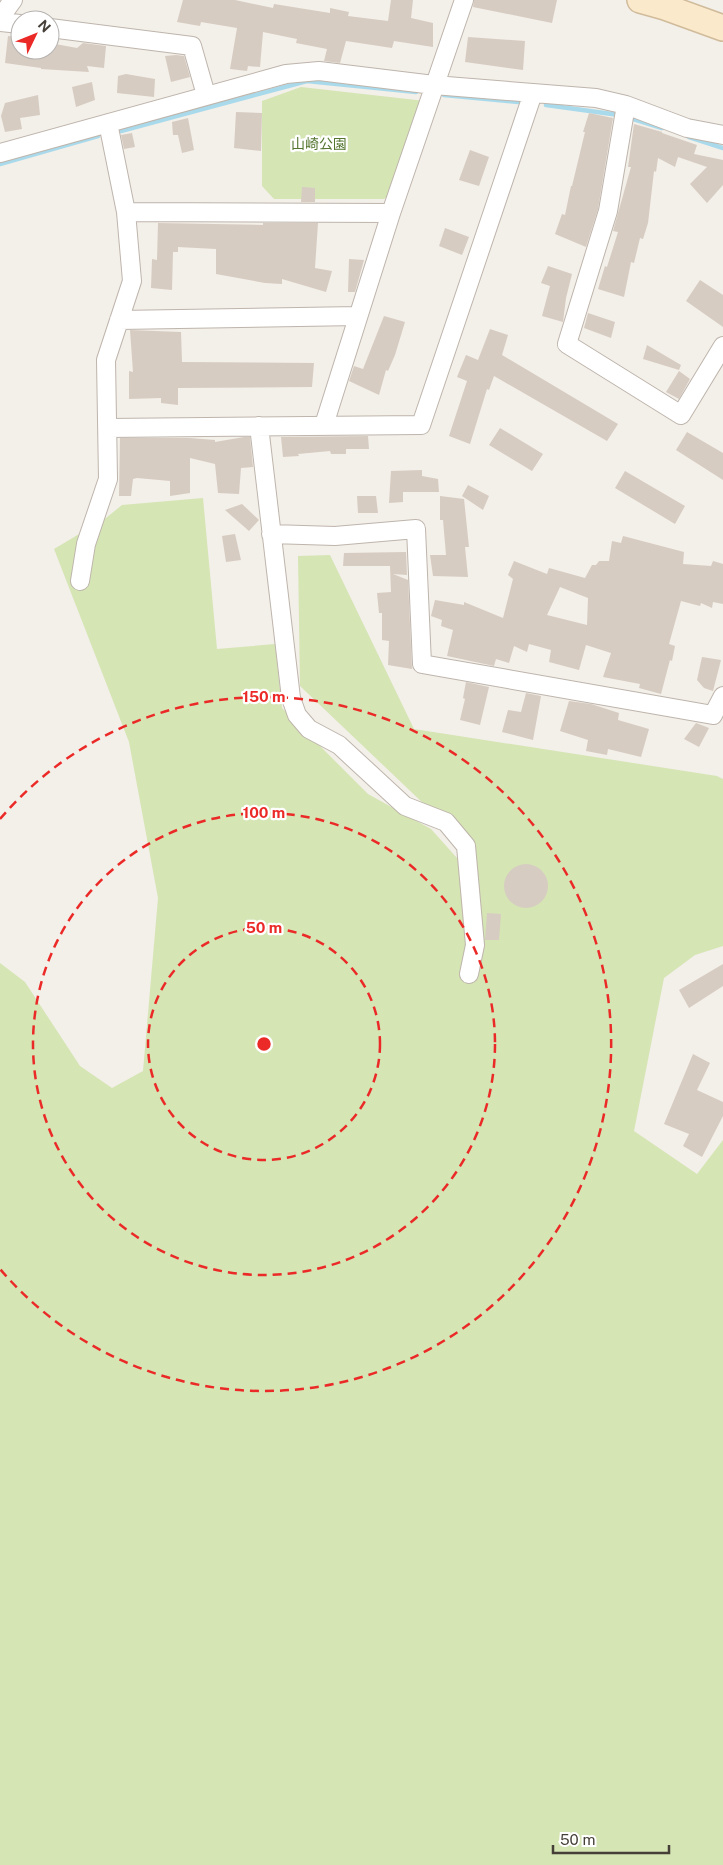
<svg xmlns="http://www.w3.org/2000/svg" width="723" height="1865" font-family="'Public Sans','Noto Sans JP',sans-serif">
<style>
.green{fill:#d5e5b4}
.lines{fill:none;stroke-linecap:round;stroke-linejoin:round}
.stream{stroke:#a9daec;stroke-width:4.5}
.building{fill:#d7ccc2;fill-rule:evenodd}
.street-casing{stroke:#beb5ac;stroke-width:20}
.secondary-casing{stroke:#d0bb9b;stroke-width:28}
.street{stroke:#fff;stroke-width:18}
.secondary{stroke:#fbe9cb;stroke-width:25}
.ring{fill:none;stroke:#eb2a28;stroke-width:2.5;stroke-dasharray:9 6}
.labels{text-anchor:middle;stroke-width:4.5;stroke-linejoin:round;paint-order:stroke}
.park-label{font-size:14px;fill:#53752e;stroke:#fff}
.centre{fill:#eb2a28;stroke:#fff;stroke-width:2.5}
.ring-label{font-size:15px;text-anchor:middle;font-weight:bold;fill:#eb2a28;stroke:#fff;stroke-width:4.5;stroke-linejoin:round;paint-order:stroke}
</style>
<rect width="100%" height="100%" fill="#f3efe9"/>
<path class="green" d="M301,87L425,101L391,194L384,199H274L262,186V101Z
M203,498L217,649L275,644L282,708L368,794L431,829L457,858L475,850L456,820L425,805L300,686L298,556L330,555L414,729L717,776L723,779V946L695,955L664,978L634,1131L697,1174L723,1140V1865H0V963L25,982L80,1066L112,1088L143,1071L158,898L129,742L54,549L106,518L122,505Z"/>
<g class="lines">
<path class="stream" d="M444,95L518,102
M546,105L619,115
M627,117L662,128
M121,131L307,81L416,92
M689,137L723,148
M0,164L98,136"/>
</g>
<path class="building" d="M183,0H235L273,8L274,4L330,13V8L349,12L348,16L388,21L391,0H413L411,18L433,23V47L394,41L392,48L346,41L340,63L324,61L327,49L296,43L297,39L263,32L260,67L248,66L247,71L230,69L237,28L201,22L200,26L177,22Z
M474,0H557L552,23L473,7Z
M8,36L20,37V50H50V43L77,48L83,43L106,46L104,68L87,66L89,72L41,69V68L5,63Z
M468,37L525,41L523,70L465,62Z
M176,55L184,56L190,77L171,82L165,56Z
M126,74L155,79L154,97L117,93L118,76Z
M92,82L95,100L76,107L72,87Z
M38,95L40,115L20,118L22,129L5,132L1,116L5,103Z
M236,112L262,113L261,151L234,148Z
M589,113L613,118L598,209L586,247L555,234L562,214L565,215L571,186H572L585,132H583Z
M188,118L194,150L182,153L178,135H173L172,122Z
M634,124L662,132V133L697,145L694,154L723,160V185L707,203L690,184L707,167L678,157L675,167L658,158L656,172L654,171L648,223L643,239L640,238L634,263L631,262L624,297L598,289L605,266L607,267L618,232L613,231L631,167H628Z
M132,133L135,147L124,149L121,135Z
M470,150L489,157L479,186L459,180Z
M302,187L315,188V202H301Z
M158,223L263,225V223H318L315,268L332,271L326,292L282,279V284L265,283L216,274V249L178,247V252H173L172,290L151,288L152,259L157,260Z
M445,228L469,237L462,255L439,246Z
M349,259L364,260L355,292H348Z
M548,266L572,274L566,298L563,322L542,316L550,286L541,283Z
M700,280L723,295V327L686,301Z
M588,313L615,322L611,338L584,328Z
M384,316L405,322L395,355L388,371L386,370L379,395L349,381L354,366L363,369Z
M490,329L508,335L502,355L618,424L607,441L494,376L489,390L487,389L470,444L449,436L467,381L457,377L466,355L478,360Z
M130,330L181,332L182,362L314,363L312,387L178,388V405L161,403V398L129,399V371L133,372Z
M647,345L681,365L679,370L643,359Z
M679,371L690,379L679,399L666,392Z
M500,428L543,454L532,471L489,445Z
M687,432L723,453V480L676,450Z
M368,436L369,449H346V454H331L330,451L298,454L299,456L283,457L281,437Z
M244,437H250L253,467L241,468L239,494L218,493L215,464L190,458V493L170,496V481L137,478L133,479L131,496H119L120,438H190L215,440V442Z
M422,470V476L438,479L439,492H403V502L389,503L391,471Z
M625,471L685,506L675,524L615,488Z
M468,485L489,496L483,510L462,496Z
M357,496H376L378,513H358Z
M440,496L464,499L469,547H465L468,577L433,576L430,555H446L443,520H440Z
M242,504L259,520L249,531L225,510Z
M235,534L241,560L226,562L222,536Z
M623,536L684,552L683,564L711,566L713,561L723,564V604L713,602L712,608L701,603L700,606L681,601L669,644L675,646L672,661L670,660L661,694L639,688L640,684L603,677L611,653L586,645L579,670L549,662L551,650L529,644L527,652L514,646L509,663L496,659L494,666L447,656L453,630L441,626L442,620L431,616L435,600L464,605V602L503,618L513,579L508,575L514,561L547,574L549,568L585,578L592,565H596L599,561H609L612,541L621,543ZM560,587L588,598L587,625L547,615Z
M406,552L407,575L393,574L408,580L412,669L388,665L389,641L382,640V613H379L377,593L391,592L390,566H343L344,553Z
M702,657L721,660L713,691L704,688L697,680Z
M466,682L489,687L480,725L460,720L465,699L463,698Z
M526,693L541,696L533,740L502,732L508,710L521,712Z
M569,701L591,704L619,713L618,720L649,729L641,757L608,749L607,755L586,751L588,740L560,731Z
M696,723L709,728L699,747L684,739Z
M504 886a22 22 0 1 1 44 0a22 22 0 1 1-44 0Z
M487,913L501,914L499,940H485Z
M723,964V986L689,1008L679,990Z
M693,1054L710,1063L697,1090L723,1102V1116L702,1157L683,1146L689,1134L664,1124Z"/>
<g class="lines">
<defs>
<path id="street" d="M0,18L13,0
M0,22L20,24
M50,28L192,46L206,95
M626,105L608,211L567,344L681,415L723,346
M0,153L286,74L319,71L434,85L596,98L626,105L687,128L723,135
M126,212L391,213
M119,320L358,316
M324,425L391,213L464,0
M259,426L291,698L297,715L309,729L339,745L405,806L446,822L466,846L475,945L469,974
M108,428L421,425L533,93
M271,534L335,536L416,529L422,664L713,715L723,696
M80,581L86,544L108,479L106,360L132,281L126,212L108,123"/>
<path id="secondary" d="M640,0L665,7L723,28"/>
</defs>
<use href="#street" class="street-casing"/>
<use href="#secondary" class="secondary-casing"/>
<use href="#street" class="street"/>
<use href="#secondary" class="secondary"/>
</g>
<g class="ring">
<circle cx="264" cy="1044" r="116"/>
<circle cx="264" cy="1044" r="231"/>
<path d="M0 819A347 347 0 1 1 0 1269"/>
</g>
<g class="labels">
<g class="park-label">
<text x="319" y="149">山崎公園</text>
</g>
</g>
<circle cx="264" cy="1044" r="8" class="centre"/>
<g class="ring-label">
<text x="264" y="702">150 m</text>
<text x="264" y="818">100 m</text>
<text x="264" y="933">50 m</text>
</g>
<g transform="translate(35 35) rotate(47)"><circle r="24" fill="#ffffff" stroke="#b5b2af"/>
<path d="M0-4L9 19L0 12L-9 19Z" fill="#eb2a28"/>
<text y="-8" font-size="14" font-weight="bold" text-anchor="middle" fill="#463f38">N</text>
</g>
<path d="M553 1845v8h116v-8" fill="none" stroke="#463f38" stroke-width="2.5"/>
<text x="560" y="1845" font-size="15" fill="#463f38" stroke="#ffffff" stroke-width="4" paint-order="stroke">50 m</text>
</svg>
